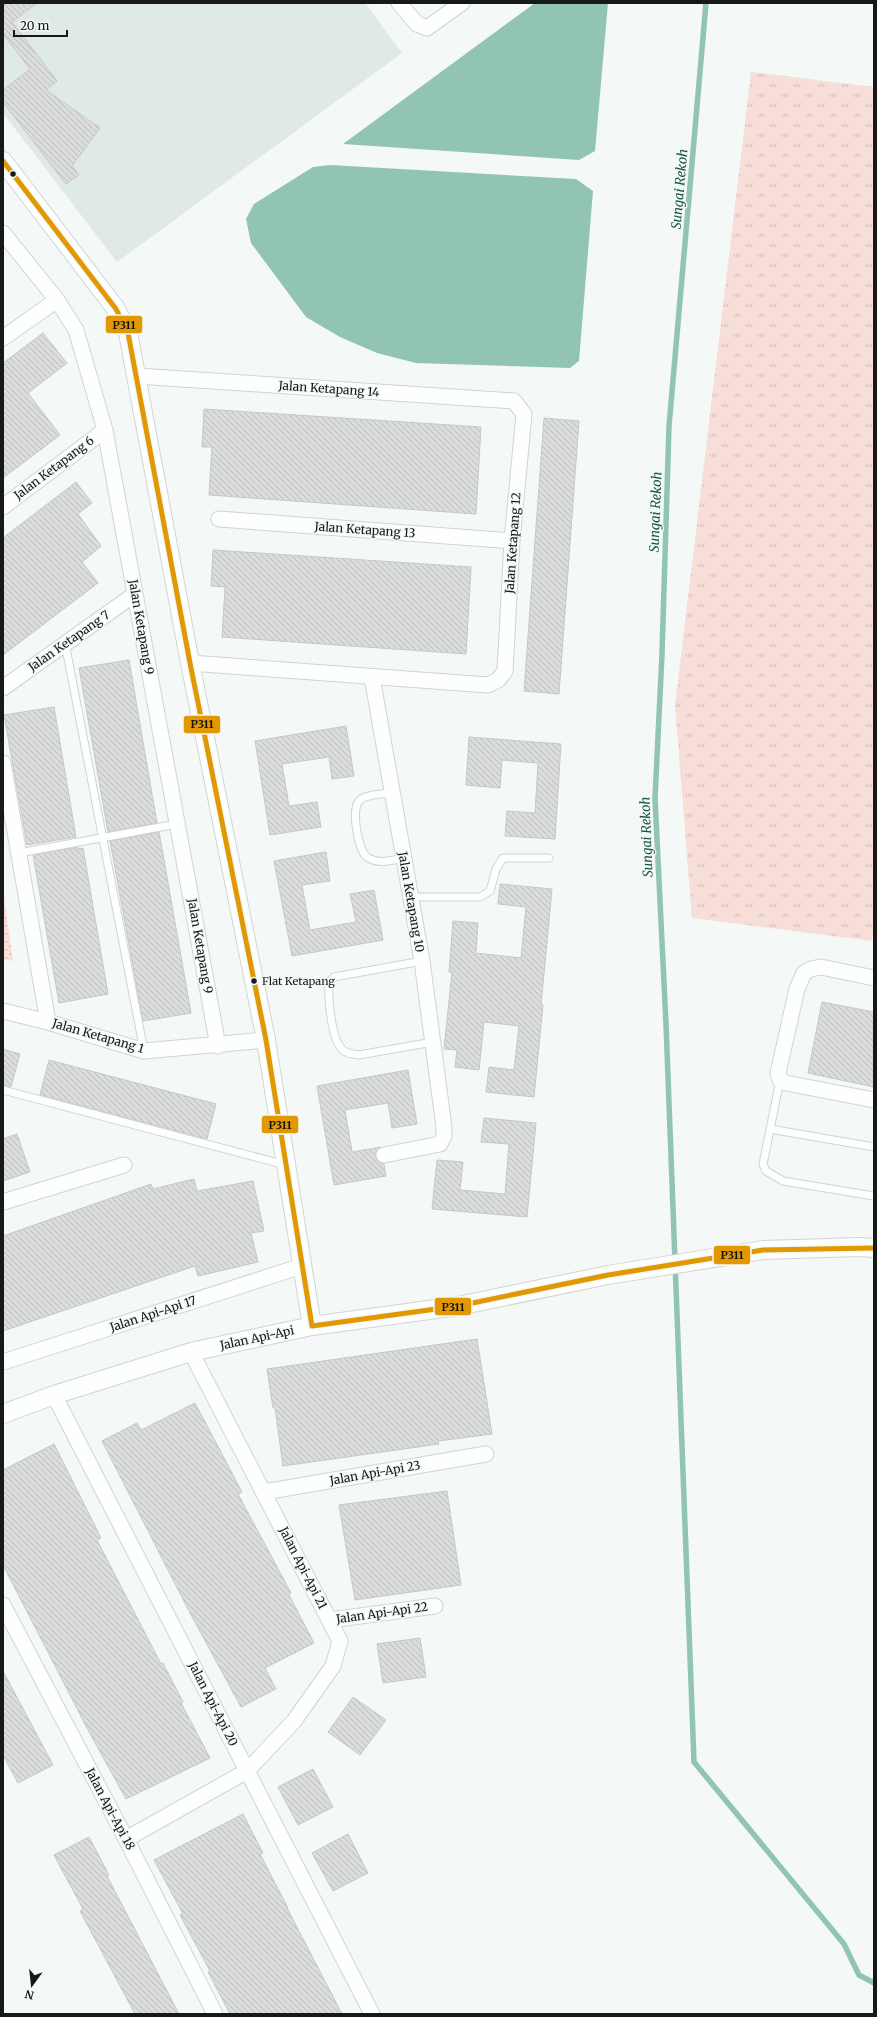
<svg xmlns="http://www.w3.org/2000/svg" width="877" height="2017" font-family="Merriweather,serif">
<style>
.built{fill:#dfe9e5}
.grass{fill:url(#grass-tufts)}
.park{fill:url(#park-dots)}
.water{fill:#91c4b4}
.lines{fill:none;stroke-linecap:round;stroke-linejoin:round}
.stream{stroke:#91c4b4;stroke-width:5.5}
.building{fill:url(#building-back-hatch);stroke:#c5c8c6}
.service-casing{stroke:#d1d4d3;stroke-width:9}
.minor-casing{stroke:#d1d4d3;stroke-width:17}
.tertiary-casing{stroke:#d1d4d3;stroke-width:20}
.service{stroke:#fdfefe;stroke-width:7}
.minor{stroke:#fdfefe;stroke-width:15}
.tertiary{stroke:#fdfefe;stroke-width:18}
.bus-1-casing{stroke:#f3f9f7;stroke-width:8}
.bus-1{stroke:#e19802;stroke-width:5}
.bus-dot{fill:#171918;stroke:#f3f9f7;stroke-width:1.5}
.labels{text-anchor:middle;stroke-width:3;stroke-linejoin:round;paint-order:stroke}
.bus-label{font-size:11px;fill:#171918;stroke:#f3f9f7;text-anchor:start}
.street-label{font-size:12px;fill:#171918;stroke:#f3f9f7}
.water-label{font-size:13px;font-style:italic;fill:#195446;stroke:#f3f9f7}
.line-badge{stroke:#f3f9f7;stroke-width:1.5}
.pale-badge-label{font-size:11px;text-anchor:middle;font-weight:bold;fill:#111}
</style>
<defs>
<pattern id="grass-tufts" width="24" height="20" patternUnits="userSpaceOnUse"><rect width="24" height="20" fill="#f8ded8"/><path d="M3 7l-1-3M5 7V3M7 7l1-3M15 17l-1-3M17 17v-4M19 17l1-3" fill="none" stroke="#d4beb9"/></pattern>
<pattern id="park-dots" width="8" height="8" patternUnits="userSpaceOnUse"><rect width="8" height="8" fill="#f8ded8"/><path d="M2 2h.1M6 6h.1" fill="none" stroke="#d4beb9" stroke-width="1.8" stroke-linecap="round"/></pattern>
<pattern id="building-back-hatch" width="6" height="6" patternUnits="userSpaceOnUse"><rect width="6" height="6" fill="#dadddc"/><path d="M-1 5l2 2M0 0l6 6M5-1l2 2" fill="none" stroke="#babdbc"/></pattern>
</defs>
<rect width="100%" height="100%" fill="#f4f8f6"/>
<path class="built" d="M3,3H365L402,53L117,262L3,113Z"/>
<path class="grass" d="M751,72L874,87V928L872,941L692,918L675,706Z"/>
<path class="park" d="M3,891L13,961L3,959Z"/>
<path class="water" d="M535,3H608L595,151L579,160L343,144Z
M330,165L576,179L593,191L579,361L570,368L416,363L377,353L340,337L306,317L251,243L246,219L254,204L313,167Z"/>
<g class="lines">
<path class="stream" d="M706,3L669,426L662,654L655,798L666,1024L694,1762L844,1944L859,1975L874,1983"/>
</g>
<path class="building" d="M3,3H37L12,22L57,81L46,90L100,128L72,166L79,175L66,184L3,102V90L30,69L3,34Z
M43,333L67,363L28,393L60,435L3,478V363Z
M204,409L481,427L476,514L209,495L212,447H202Z
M544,418L579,421L559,694L524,691Z
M76,482L92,503L78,514L101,546L82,562L98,583L3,655V538Z
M213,550L471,567L466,654L222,637L225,587L211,586Z
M129,660L157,823L108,832L79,668Z
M54,707L76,837L27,845L4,715Z
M346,726L354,776L332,779L329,757L282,764L289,806L317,802L321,827L270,835L255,741Z
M469,737L561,744L555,839L505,836L507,811L535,813L538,763L502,760L500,788L466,785Z
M159,832L191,1013L143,1021L110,841Z
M78,847V849L83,848L108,994L59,1003L33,855Z
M326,852L330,881L302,885L310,930L356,922L350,894L374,890L383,940L292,956L274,861Z
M500,884L552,889L541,1005H543L534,1097L486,1092L489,1067L514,1070L519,1026L484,1022L479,1070L455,1067L457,1050L444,1049L452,972H449L453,921L478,923L476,953L521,958L526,907L498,904Z
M822,1002L874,1012V1087L808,1073Z
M3,1049L20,1054L11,1087L3,1085Z
M49,1060L216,1104L207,1139L40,1095Z
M408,1070L417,1124L392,1128L388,1103L345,1110L352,1152L381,1147L376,1152L375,1156L378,1161L384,1164L386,1176L334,1185L317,1086Z
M484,1118L536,1123L527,1217L432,1209L437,1160L463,1162L460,1190L505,1194L509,1144L481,1142Z
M17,1134L30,1172L3,1181V1139Z
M194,1179L197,1191L253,1181L264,1231L251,1233L258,1262L198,1276L195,1266L3,1331V1236L151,1184L153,1189Z
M477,1339L492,1434L438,1441L439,1444L283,1466L275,1408H273L267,1369Z
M195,1403L242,1492L238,1494L291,1593L289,1595L314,1643L265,1668L276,1689L241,1707L190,1613L102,1441L137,1423L141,1430Z
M54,1444L101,1538L97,1540L161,1664L163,1663L183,1702L181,1703L210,1758L126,1799L87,1728L3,1565V1470Z
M447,1491L461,1585L355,1600L339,1505Z
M420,1638L426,1677L383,1683L377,1644Z
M3,1671L53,1765L18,1783L3,1755Z
M353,1697L386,1720L360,1755L328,1732Z
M313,1769L333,1807L298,1825L278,1787Z
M243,1814L263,1853L260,1854L288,1908H287L342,2014H230L208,1972L210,1971L180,1915L183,1914L154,1860Z
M348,1834L368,1873L333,1891L312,1853Z
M89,1837L109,1875L107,1876L179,2014H135L80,1911L83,1909L54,1855Z"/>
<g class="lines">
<defs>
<path id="service" d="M65,643L144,1051
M392,793C383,794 365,794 359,801C351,810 358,850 367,857C378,865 392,860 404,858
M19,853L177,824
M410,897H480L490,891L496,869L503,858H549
M422,961L334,977L329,982C328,997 331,1039 342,1049C346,1054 353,1054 359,1055L433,1042
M780,1080L763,1164L766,1171L783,1181L874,1196
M3,1090L286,1165
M770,1129L874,1147"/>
<path id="minor" d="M399,3L417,24L427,28L462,3
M3,233L57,300L76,330L105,430L218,1046
M3,338L57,300
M137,376L514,401L524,414L512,541L505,671L498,680L488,685L190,663
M3,507L105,430
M219,519L512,541
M372,677L422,961L444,1127V1136L440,1144L384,1155
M3,688L135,594
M3,763L48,1022
M874,978L821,967L811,969L804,973L797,989L778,1073L780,1080L786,1083L874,1100
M3,1011L48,1022L144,1051L266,1040
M3,1202L124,1165
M3,1362L302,1266
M54,1395L372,2014
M264,1492L486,1454
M3,1605L126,1839L215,2014
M330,1620L435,1606
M126,1839L247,1771L294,1721L333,1666L340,1641L191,1352"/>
<path id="tertiary" d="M3,161L116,309L128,333L190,663L266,1040L312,1326
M3,1414L54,1395L191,1352L312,1326L458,1306L608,1275L763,1250L860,1247L874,1248"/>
</defs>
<use href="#service" class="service-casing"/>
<use href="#minor" class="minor-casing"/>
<use href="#tertiary" class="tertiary-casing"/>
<use href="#service" class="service"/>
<use href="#minor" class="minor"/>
<use href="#tertiary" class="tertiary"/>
<defs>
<path id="bus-1" d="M3,161L116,309L128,333L190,663L266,1040L312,1326
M312,1326L458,1306L608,1275L763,1250L874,1248"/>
</defs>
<use href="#bus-1" class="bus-1-casing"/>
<use href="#bus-1" class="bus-1"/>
</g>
<g class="bus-dot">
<circle cx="13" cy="174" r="3.5"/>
<circle cx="254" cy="981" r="3.5"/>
</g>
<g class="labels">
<g class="bus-label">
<text x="262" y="985">Flat Ketapang</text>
</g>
<g class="street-label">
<text transform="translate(329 389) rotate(4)" y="4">Jalan Ketapang 14</text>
<text transform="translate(54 468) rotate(-37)" y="4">Jalan Ketapang 6</text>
<text transform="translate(365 530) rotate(4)" y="4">Jalan Ketapang 13</text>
<text transform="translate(513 543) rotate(-86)" y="4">Jalan Ketapang 12</text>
<text transform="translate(141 627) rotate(80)" y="4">Jalan Ketapang 9</text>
<text transform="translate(69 641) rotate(-35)" y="4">Jalan Ketapang 7</text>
<text transform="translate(411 902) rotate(80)" y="4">Jalan Ketapang 10</text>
<text transform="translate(200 946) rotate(80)" y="4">Jalan Ketapang 9</text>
<text transform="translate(98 1036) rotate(16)" y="4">Jalan Ketapang 1</text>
<text transform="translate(153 1314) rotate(-18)" y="4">Jalan Api-Api 17</text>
<text transform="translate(257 1338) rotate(-12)" y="4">Jalan Api-Api</text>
<text transform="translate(375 1473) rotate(-10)" y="4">Jalan Api-Api 23</text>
<text transform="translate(303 1568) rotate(63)" y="4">Jalan Api-Api 21</text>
<text transform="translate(382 1613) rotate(-8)" y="4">Jalan Api-Api 22</text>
<text transform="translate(213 1704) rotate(63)" y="4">Jalan Api-Api 20</text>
<text transform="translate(110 1809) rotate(62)" y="4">Jalan Api-Api 18</text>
</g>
<g class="water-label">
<text transform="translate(679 189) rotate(-85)" y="5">Sungai Rekoh</text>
<text transform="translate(655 512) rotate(-88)" y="5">Sungai Rekoh</text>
<text transform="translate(646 837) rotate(-92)" y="5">Sungai Rekoh</text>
</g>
</g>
<g class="line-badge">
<rect x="105" y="315" width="38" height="19" rx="4" fill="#e19802"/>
<rect x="183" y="715" width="38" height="19" rx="4" fill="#e19802"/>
<rect x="261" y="1115" width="38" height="19" rx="4" fill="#e19802"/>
<rect x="713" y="1245" width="38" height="20" rx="4" fill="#e19802"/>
<rect x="434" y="1297" width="38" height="19" rx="4" fill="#e19802"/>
</g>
<g class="pale-badge-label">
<text x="124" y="329">P311</text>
<text x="202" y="728">P311</text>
<text x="280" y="1129">P311</text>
<text x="732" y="1259">P311</text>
<text x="453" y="1311">P311</text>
</g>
<rect width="877" height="2017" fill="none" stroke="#171918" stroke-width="8"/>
<g transform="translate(32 1985) rotate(195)" stroke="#f3f9f7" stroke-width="3" paint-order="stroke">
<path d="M0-3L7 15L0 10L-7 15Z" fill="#171918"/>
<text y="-6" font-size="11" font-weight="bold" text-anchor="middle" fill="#171918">N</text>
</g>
<path d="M14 30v6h53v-6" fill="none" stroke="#171918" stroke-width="2"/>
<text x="20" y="30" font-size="12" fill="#171918" stroke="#f3f9f7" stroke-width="3" paint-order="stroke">20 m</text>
</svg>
